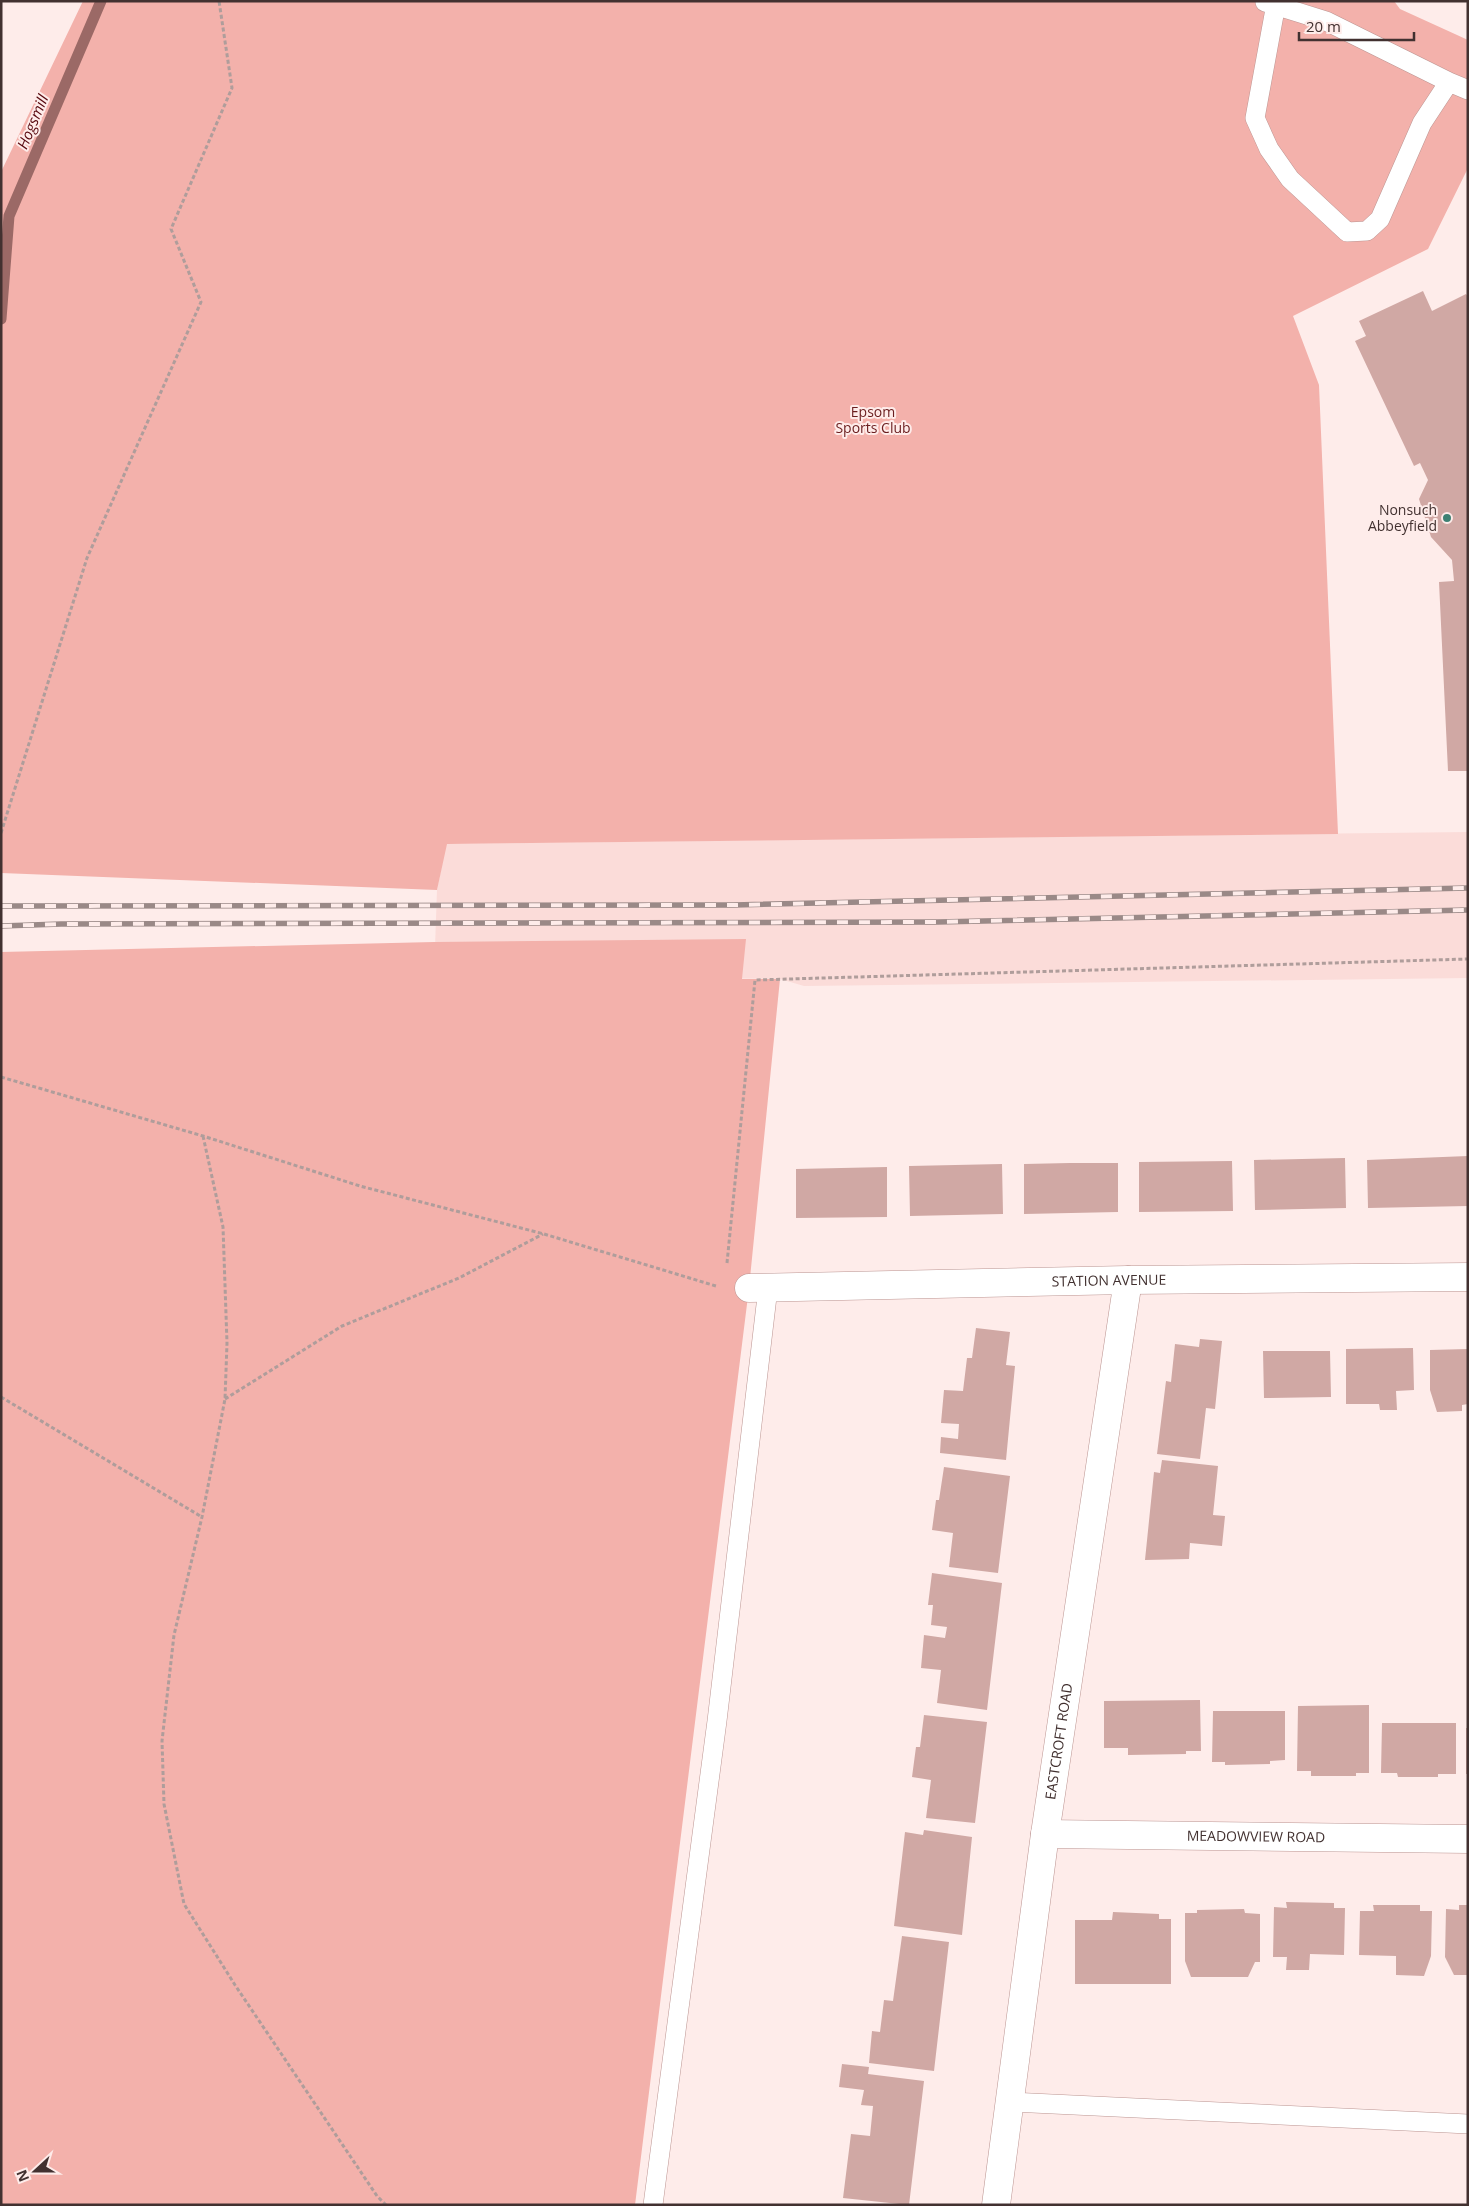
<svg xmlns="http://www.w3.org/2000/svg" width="1469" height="2206" font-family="'Open Sans',sans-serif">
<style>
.built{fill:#fbdcd9}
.green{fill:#f3b1ab}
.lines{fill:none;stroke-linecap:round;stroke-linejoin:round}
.stream{stroke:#9b6966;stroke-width:11}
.building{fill:#d0a8a4}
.lane-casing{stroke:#bc9592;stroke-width:20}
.street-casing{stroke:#bc9592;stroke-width:29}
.path{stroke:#af9d9b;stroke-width:3;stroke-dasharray:4 2.5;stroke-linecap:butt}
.lane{stroke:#fff;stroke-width:19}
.street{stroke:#fff;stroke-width:28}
.rail-casing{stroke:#9a8987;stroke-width:5.5}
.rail{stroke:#feecea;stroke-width:4;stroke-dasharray:11;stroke-linecap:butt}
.poi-dot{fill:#3e8173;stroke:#feecea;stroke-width:2}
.labels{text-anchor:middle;stroke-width:4;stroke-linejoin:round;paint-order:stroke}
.park-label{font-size:14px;fill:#6a1d1e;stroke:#feecea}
.poi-label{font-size:14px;fill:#423130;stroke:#feecea;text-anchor:end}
.street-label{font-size:14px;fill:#423130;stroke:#feecea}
.water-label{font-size:15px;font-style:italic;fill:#57080e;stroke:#feecea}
</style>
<rect width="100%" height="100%" fill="#feecea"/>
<path class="built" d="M1468,832V978L804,986L780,979L434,976L437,890L446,844Z"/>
<path class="green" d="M83,1H1394L1400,9L1468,40V168L1428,249L1293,316L1319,385L1338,834L447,844L437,890L1,873V172Z
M746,939L742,979H780L749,1288L635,2205H1V952L434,942Z"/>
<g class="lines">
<path class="stream" d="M1,319L9,216L101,1"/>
</g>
<path class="building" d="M1423,291L1432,311L1466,294L1468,297V771H1448L1439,582L1454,581L1452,560L1431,537L1419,499L1428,480L1420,463L1414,466L1355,341L1366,336L1359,321Z
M1468,1156V1206L1368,1208L1367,1160Z
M1345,1158L1346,1208L1255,1210L1254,1160Z
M1232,1161L1233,1211L1139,1212V1162Z
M1070,1163H1118V1212L1024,1214V1164Z
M1002,1164L1003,1214L910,1216L909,1166Z
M887,1167V1217L796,1218V1169Z
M976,1328L1010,1332L1006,1365L1015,1366L1006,1460L940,1453L941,1437L958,1439L959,1424L941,1423L944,1390L963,1391L967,1358H972Z
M1200,1339L1222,1341L1215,1409L1206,1408L1200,1459L1157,1454L1166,1381L1171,1382L1175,1344L1199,1347Z
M1413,1348L1414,1390L1396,1391L1397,1410H1380L1379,1404H1346V1349Z
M1468,1349V1404L1462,1405V1411L1437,1412L1430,1390V1350Z
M1263,1351H1330L1331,1397L1264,1398Z
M1162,1460L1218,1466L1213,1515L1225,1516L1222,1546L1190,1543L1189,1559L1145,1560L1154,1472L1160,1473Z
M944,1467L1010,1476L998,1573L949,1567L953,1533L932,1530L936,1500H939Z
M932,1573L1002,1583L987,1710L937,1703L941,1670L921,1668L924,1635L945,1638L947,1627L931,1625L933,1605H928Z
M1200,1700L1201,1751H1186V1754L1128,1755V1748H1104V1701Z
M1369,1705V1773H1356V1776H1311V1771H1297L1298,1706Z
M1213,1711H1285V1760L1270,1761V1764L1225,1765V1762H1212Z
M924,1715L987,1722L975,1823L926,1818L931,1780L912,1777L916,1747H920Z
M1382,1723H1456V1774H1438V1777H1398L1397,1773H1381Z
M1466,1728H1468V1774H1466Z
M924,1830L972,1837L962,1935L894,1926L905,1832L923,1835Z
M1286,1902L1334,1903V1908H1345L1344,1955L1310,1954L1309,1970H1286L1287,1957H1273L1274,1907L1287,1908Z
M1373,1905H1420V1911H1432L1431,1956L1424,1976L1396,1975V1956L1359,1955L1360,1911H1374Z
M1459,1905H1468V1975H1454L1445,1957L1446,1909L1459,1910Z
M1244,1909L1245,1913L1260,1914V1962H1255L1248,1977H1191L1185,1961V1913H1197V1910Z
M1113,1912L1159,1914V1919H1171V1984H1075V1920H1112Z
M902,1936L949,1942L934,2071L869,2063L872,2031L880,2032L884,2000L893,2001Z
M842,2064L869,2067L868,2074L924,2081L909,2205L843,2198L851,2134L870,2136L873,2106L861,2105L864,2090L839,2087Z"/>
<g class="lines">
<defs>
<path id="lane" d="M1265,2L1326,21L1449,82
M1276,4L1255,118L1269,149L1290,179L1347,232L1367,231L1380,219L1422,123L1449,82L1468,90
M1010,2102L1468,2124
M653,2205L717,1721L768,1288"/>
<g id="street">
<path id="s1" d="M749,1288L1128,1280L1468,1277"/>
<path id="s2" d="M1045,1834L1468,1839"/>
<path id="s3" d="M996,2205L1045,1834L1128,1280"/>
</g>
</defs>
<use href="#lane" class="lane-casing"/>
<use href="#street" class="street-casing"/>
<path class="path" d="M1,833L87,558L201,302L171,229L232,88L219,1
M1,1077L203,1136L360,1186L544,1234L716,1286
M203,1136L223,1227L227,1343L225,1399L202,1517L174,1635L162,1741L164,1804L184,1904L235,1985L377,2196L386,2205
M727,1263L755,980L1468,959
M1,1397L202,1517
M225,1399L342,1326L459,1278L543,1234"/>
<use href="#lane" class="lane"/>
<use href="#street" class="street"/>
<defs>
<path id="rail" d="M1,906L734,905L1468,888
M1,926L61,924L938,922L1468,910"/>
</defs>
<use href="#rail" class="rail-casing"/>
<use href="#rail" class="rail"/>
</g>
<circle class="poi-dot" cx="1447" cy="518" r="5"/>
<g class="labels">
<g class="park-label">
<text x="873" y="417">Epsom<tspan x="873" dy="16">Sports Club</tspan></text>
</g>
<g class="poi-label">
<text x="1437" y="515">Nonsuch<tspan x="1437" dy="16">Abbeyfield</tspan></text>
</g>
<g class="street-label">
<text dy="5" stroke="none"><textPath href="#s1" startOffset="360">STATION AVENUE</textPath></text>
<text dy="5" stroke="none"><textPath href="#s3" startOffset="468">EASTCROFT ROAD</textPath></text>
<text dy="5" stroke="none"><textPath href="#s2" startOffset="211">MEADOWVIEW ROAD</textPath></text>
</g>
<g class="water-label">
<text transform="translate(33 122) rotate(-67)" y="5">Hogsmill</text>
</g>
</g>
<rect width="1469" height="2206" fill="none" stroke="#423130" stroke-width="5"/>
<g transform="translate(35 2171) rotate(249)" stroke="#feecea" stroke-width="4" paint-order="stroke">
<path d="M0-4L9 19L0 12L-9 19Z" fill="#423130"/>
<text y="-8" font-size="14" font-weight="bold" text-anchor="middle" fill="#423130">N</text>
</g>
<path d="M1299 32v8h115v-8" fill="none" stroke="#423130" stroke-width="2.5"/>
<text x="1306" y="32" font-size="15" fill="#423130" stroke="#feecea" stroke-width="4" paint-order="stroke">20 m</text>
</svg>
